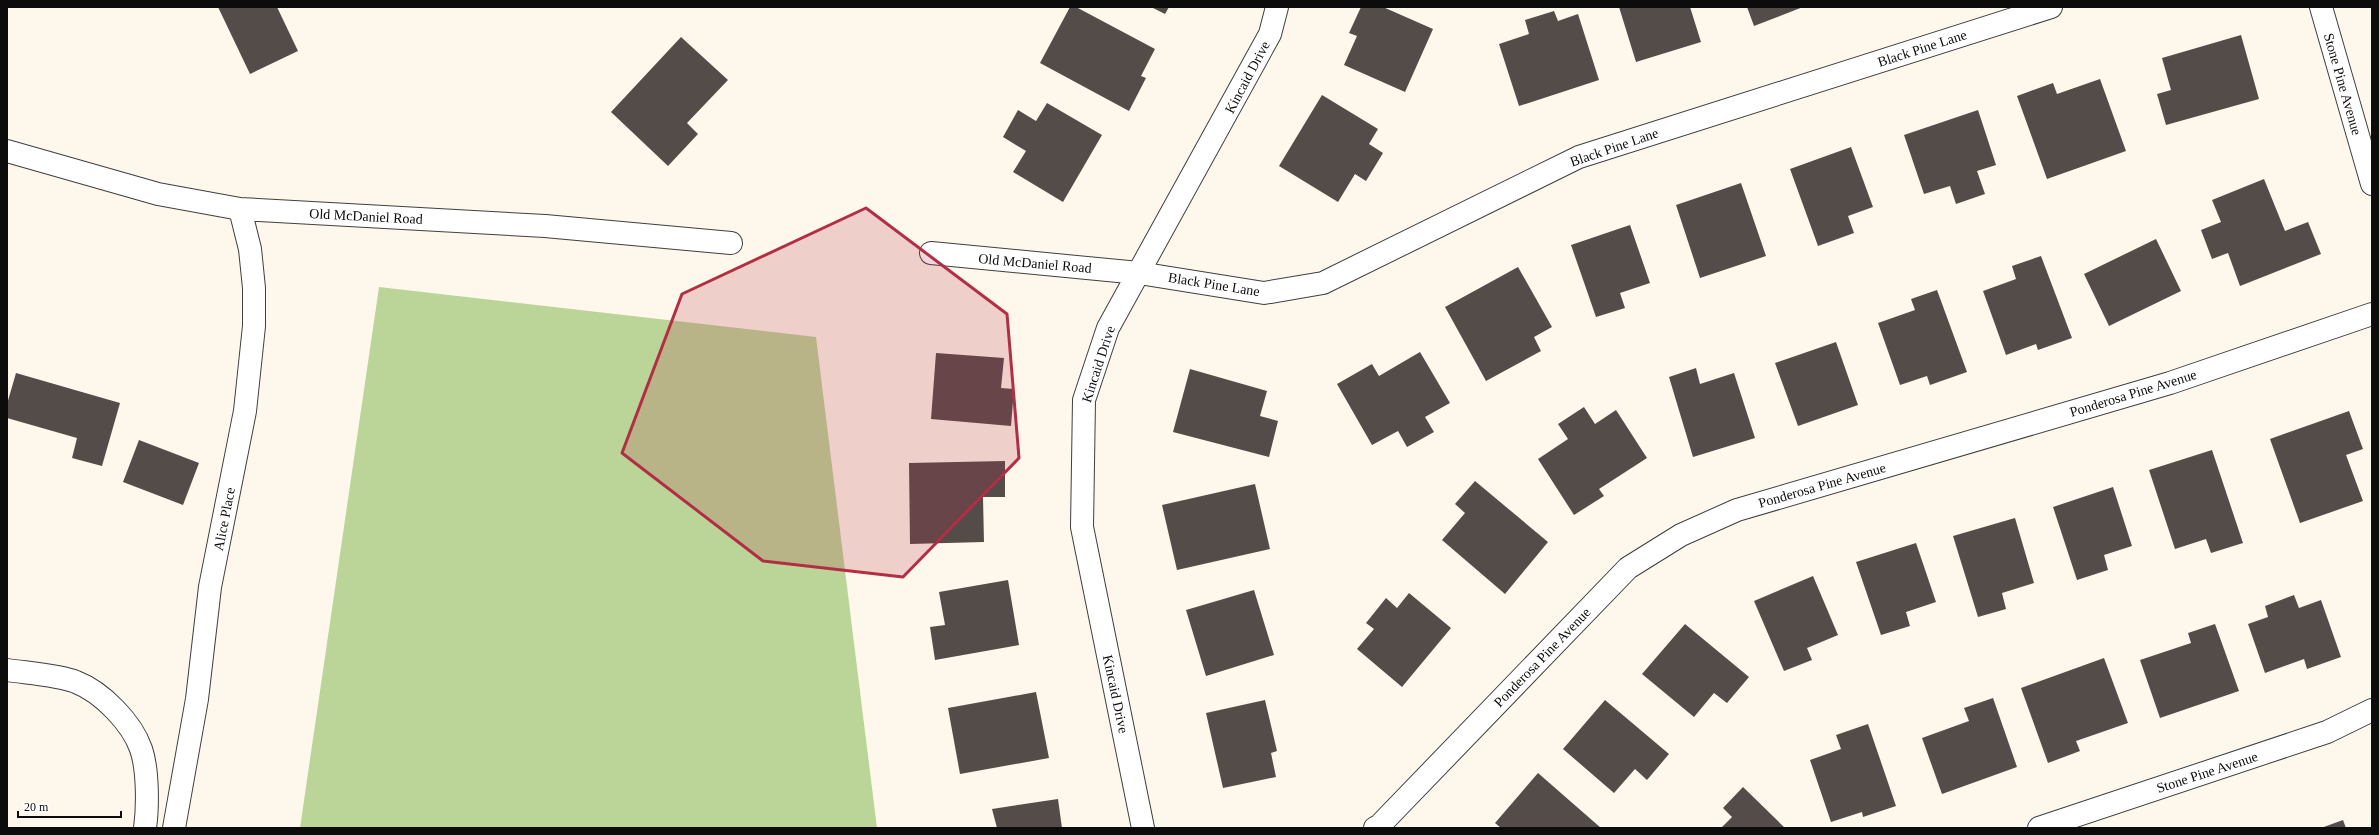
<svg xmlns="http://www.w3.org/2000/svg" width="2379" height="835" font-family="Georgia,serif">
<style>
.forest{fill:#bbd599}
.building{fill:#544c49}
.lines{fill:none;stroke-linecap:round;stroke-linejoin:round}
.minor-casing{stroke:#3f3f3f;stroke-width:24}
.minor{stroke:#fff;stroke-width:22}
.marked{fill:#b22e44;fill-opacity:0.2;stroke:#b22e44;stroke-width:3;stroke-linejoin:round}
.labels{text-anchor:middle;stroke-width:4;stroke-linejoin:round;paint-order:stroke}
.street-label{font-size:14px;fill:#0c0c0c;stroke:#fff}
</style>
<rect width="100%" height="100%" fill="#fef8ec"/>
<path class="forest" d="M379,287L816,337L877,828H300Z"/>
<path class="building" d="M218,7H277L298,51L250,74Z
M1070,7H1076L1155,49L1141,76L1146,78L1129,111L1040,63Z
M1151,7H1169L1165,14Z
M1361,7H1383L1433,29L1405,92L1344,65L1357,36L1349,33Z
M1619,7H1690L1701,42L1636,62Z
M1747,7H1803L1754,26Z
M1554,11L1558,21L1578,14L1599,80L1519,106L1499,44L1529,34L1525,20Z
M2241,35L2259,99L2166,125L2157,94L2171,90L2162,58Z
M681,37L728,80L687,123L698,134L668,166L611,112Z
M2100,79L2126,151L2047,179L2017,96L2053,83L2057,94Z
M1322,95L1378,129L1369,144L1383,153L1366,181L1355,174L1338,202L1279,166Z
M1047,103L1102,135L1063,202L1013,172L1026,151L1003,137L1018,110L1036,121Z
M1978,110L1996,165L1977,171L1985,194L1956,204L1950,186L1924,194L1904,135Z
M1851,147L1873,207L1848,216L1854,233L1818,246L1790,169Z
M2264,179L2285,231L2308,222L2321,254L2240,286L2228,253L2212,259L2201,230L2221,222L2212,200Z
M1741,183L1766,256L1700,278L1676,205Z
M1630,225L1650,283L1620,293L1625,308L1596,317L1571,245Z
M2156,239L2181,291L2109,326L2084,274Z
M2041,256L2072,338L2038,350L2036,344L2006,355L1983,291L2016,279L2012,266Z
M1518,267L1552,327L1534,337L1541,351L1486,381L1445,307Z
M1937,290L1967,372L1930,385L1927,376L1900,385L1878,323L1915,310L1911,299Z
M1836,342L1858,405L1798,426L1775,363Z
M1420,352L1450,403L1425,417L1434,432L1407,447L1398,431L1372,445L1337,384L1372,364L1379,376Z
M936,353L1004,358L1001,388L1014,389L1011,426L931,419Z
M1696,368L1700,384L1734,373L1755,438L1693,457L1669,377Z
M1190,369L1267,391L1260,416L1278,421L1269,457L1173,432Z
M16,373L120,403L102,466L72,458L77,438L7,418V404Z
M1584,407L1595,424L1616,410L1647,458L1599,489L1604,496L1574,515L1538,459L1568,439L1558,424Z
M2349,411L2363,449L2346,455L2363,501L2300,523L2270,439Z
M139,440L199,463L183,505L123,482Z
M2212,450L2243,543L2211,553L2206,539L2175,549L2149,470Z
M1005,461V497H983L984,542L910,544L909,463Z
M1475,481L1548,542L1505,594L1442,540L1465,513L1455,504Z
M1255,484L1270,549L1177,570L1162,505Z
M2113,487L2132,546L2104,555L2108,570L2077,580L2053,507Z
M2015,518L2034,583L2002,593L2006,609L1978,617L1953,536Z
M1916,543L1936,602L1906,612L1910,626L1881,635L1856,562Z
M1813,576L1838,635L1807,648L1812,660L1784,671L1754,601Z
M1008,580L1019,645L935,660L930,627L945,625L939,592Z
M1254,590L1274,655L1206,676L1186,610Z
M1409,593L1451,628L1402,687L1357,649L1374,629L1366,623L1386,598L1397,608Z
M2294,595L2299,608L2321,600L2341,657L2307,669L2304,659L2265,673L2248,624L2268,617L2265,606Z
M1685,624L1749,677L1727,703L1714,693L1694,717L1642,674Z
M2215,624L2239,691L2160,718L2140,660L2191,643L2188,633Z
M2104,658L2128,723L2076,741L2080,751L2048,763L2021,688Z
M1036,692L1049,758L960,774L948,708Z
M1993,698L2017,767L1942,794L1922,738L1969,721L1964,708Z
M1265,700L1277,751L1271,753L1276,777L1223,788L1206,713Z
M1605,700L1669,754L1647,780L1635,769L1614,793L1563,749Z
M1868,724L1896,806L1863,817L1862,812L1831,822L1810,760L1841,749L1836,735Z
M1538,773L1601,828H1501L1495,823Z
M1743,787L1785,828H1721L1732,817L1723,808Z
M1058,799L1062,828H997L992,809Z
M2343,820L2346,828H2321Z"/>
<g class="lines">
<defs>
<path id="minor" d="M2321,7L2372,184
M7,151L158,194L240,209L545,226L731,243
M931,253L1139,273L1264,293L1323,283L1579,157L2051,7
M7,670C27,673 59,675 76,682C102,692 132,723 141,749C148,769 148,807 145,828
M174,828L197,699L210,587L245,411L254,326V288L250,249L240,209
M1143,828L1082,527L1084,400L1108,328L1270,34L1277,7
M1375,828L1380,825L1628,568L1681,535L1737,510L2170,383L2372,314
M2039,828L2327,732L2372,710"/>
</defs>
<use href="#minor" class="minor-casing"/>
<use href="#minor" class="minor"/>
</g>
<path class="marked" d="M866,208L1007,314L1019,458L903,577L763,561L622,453L682,294Z"/>
<g class="labels">
<g class="street-label">
<text transform="translate(1922 48) rotate(-18)" y="5">Black Pine Lane</text>
<text transform="translate(1247 77) rotate(-62)" y="5">Kincaid Drive</text>
<text transform="translate(2343 84) rotate(74)" y="5">Stone Pine Avenue</text>
<text transform="translate(1614 147) rotate(-19)" y="5">Black Pine Lane</text>
<text transform="translate(366 216) rotate(3)" y="5">Old McDaniel Road</text>
<text transform="translate(1035 263) rotate(5)" y="5">Old McDaniel Road</text>
<text transform="translate(1214 284) rotate(9)" y="5">Black Pine Lane</text>
<text transform="translate(1098 364) rotate(-72)" y="5">Kincaid Drive</text>
<text transform="translate(2133 393) rotate(-17)" y="5">Ponderosa Pine Avenue</text>
<text transform="translate(1822 485) rotate(-16)" y="5">Ponderosa Pine Avenue</text>
<text transform="translate(224 519) rotate(-79)" y="5">Alice Place</text>
<text transform="translate(1542 657) rotate(-46)" y="5">Ponderosa Pine Avenue</text>
<text transform="translate(1116 694) rotate(78)" y="5">Kincaid Drive</text>
<text transform="translate(2207 772) rotate(-18)" y="5">Stone Pine Avenue</text>
</g>
</g>
<rect width="2379" height="835" fill="none" stroke="#0c0c0c" stroke-width="16"/>
<path d="M18 811v6h103v-6" fill="none" stroke="#0c0c0c" stroke-width="2"/>
<text x="24" y="811" font-size="12" fill="#0c0c0c" stroke="#ffffff" stroke-width="3" paint-order="stroke">20 m</text>
</svg>
